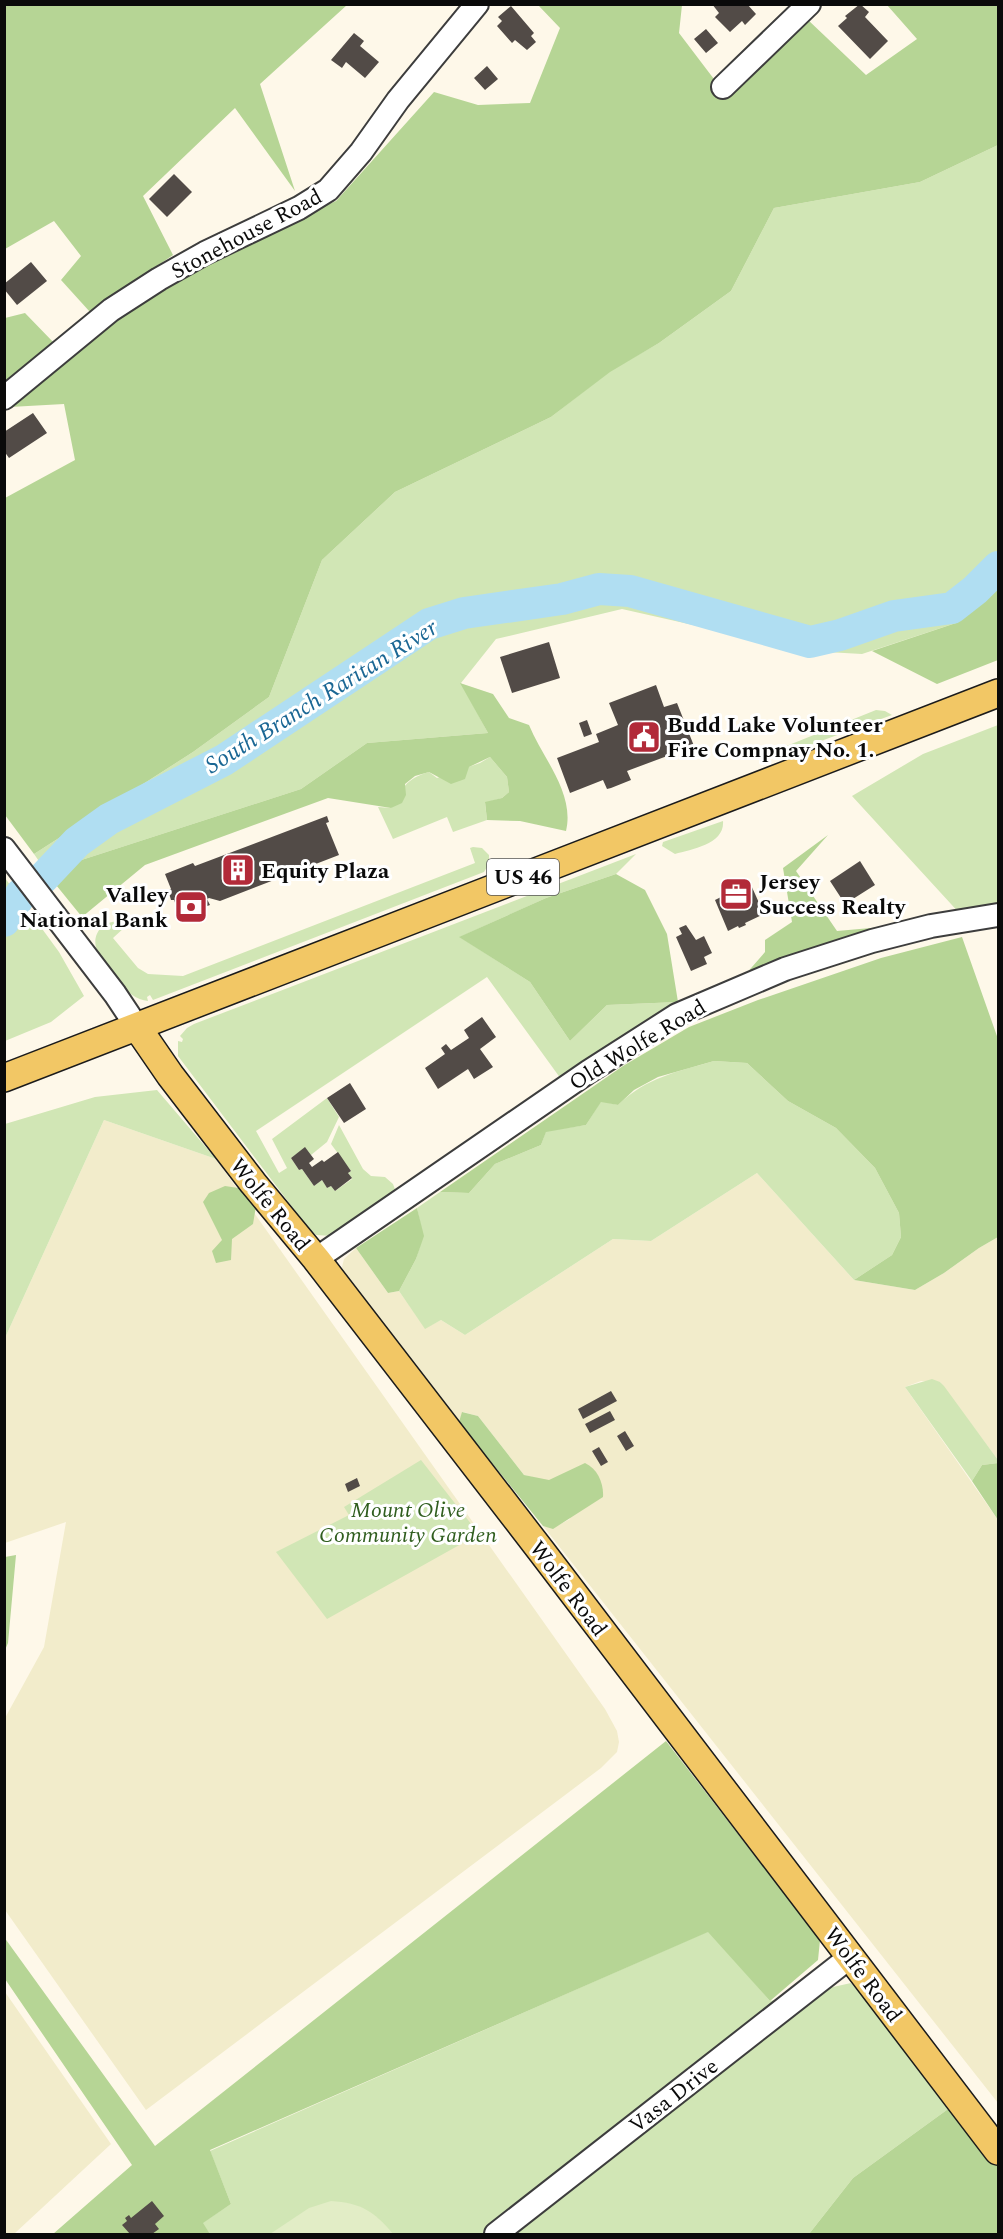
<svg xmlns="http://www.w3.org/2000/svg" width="1003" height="2239" font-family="Spectral,serif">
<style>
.farmland{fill:#f2eccb}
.green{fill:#d1e6b5}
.forest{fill:#b6d595}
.pitch{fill:#e2edc6}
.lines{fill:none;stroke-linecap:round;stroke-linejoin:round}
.river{stroke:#b0def2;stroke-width:32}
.building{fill:#524b47}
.minor-casing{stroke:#3d3d3d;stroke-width:26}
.major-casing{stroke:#1b1b1b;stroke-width:30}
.minor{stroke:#fff;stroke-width:22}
.major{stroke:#f2c765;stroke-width:27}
.labels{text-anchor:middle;stroke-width:6;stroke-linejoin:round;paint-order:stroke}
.shield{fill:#fff;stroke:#545454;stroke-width:1.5}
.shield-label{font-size:21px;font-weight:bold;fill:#0a0a0a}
.street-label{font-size:22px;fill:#0a0a0a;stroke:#fff}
.poi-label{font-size:22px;font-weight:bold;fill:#0a0a0a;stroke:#fff;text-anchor:start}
.park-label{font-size:22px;font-style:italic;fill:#305e1f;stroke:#fff}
.water-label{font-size:24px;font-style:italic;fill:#1b6794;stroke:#fff}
</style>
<rect width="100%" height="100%" fill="#fef8e9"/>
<path class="farmland" d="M104,1120L216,1159L605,1709L617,1731L619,1742L617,1752L601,1768L146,2110L5,1910V1718L44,1647L66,1522L5,1543V1338Z
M757,1173L854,1280L915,1290L944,1273L979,1248L998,1237V1460L940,1382L921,1381L905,1387L998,1520V2103L543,1526L553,1528L570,1519L549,1481L524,1475L478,1416L463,1412L459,1422L352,1289L344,1275L342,1267L344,1259L356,1248L388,1293L399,1291L425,1328L441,1320L465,1335L613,1239L651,1241Z
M5,1992L111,2144L14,2234H4Z"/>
<path class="green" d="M998,145V579L956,623L862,654L809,651L622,609L496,639L461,683L488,733L367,743L301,789L66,865L52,880L34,854L193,752L269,697L322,560L395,492L551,417L610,371L659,343L731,291L774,208L920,182Z
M876,710L885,711L892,715L780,756L775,755L774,751Z
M998,725V909L962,916L852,796L923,754Z
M490,757L507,777L509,792L502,798L485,803L487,820L453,832L447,817L393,839L378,807L391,808C403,788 405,779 429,772L437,778L480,763Z
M723,821C725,844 692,849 675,854L662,846L663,842Z
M473,847L482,848L489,855V864L484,872L153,1000L150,995L147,997L148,1001C125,999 111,969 98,952C89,936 104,917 122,923L125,927L113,938L138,968L148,974L183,976L475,863L470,848Z
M636,854L616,874L546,898L460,937L530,982L570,1041L607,1005L678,1002L561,1079L487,977L256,1131L279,1173L287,1168L272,1139L327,1098L339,1117L327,1142L311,1155L305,1148L291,1158L299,1170L302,1169L314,1186L322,1180L327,1188L331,1186L335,1191L352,1179L348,1173L351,1171L331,1144L339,1125L363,1169L371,1176L385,1177L393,1184L396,1192L332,1236L316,1235L308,1228L178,1056V1041L182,1042L183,1039L180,1036L187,1028L194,1024Z
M5,878L59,952L84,996L51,1022L5,1041Z
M714,1061L747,1063L788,1101L836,1128L875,1168L899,1213L901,1237L892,1255L854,1280L757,1173L651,1241L613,1239L465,1335L441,1320L425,1329L399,1291L416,1259L423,1236L417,1208L440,1192L469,1193L495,1164L541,1145L546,1131L586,1125L601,1101L618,1105C647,1077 677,1072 714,1061Z
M157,1090L216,1159L104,1120L5,1338V1124L95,1097Z
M932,1379L940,1382L944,1386L998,1460V1463L982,1465L972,1481L905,1387Z
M421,1460L479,1534L327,1619L276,1552L349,1515L344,1507Z
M709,1931L770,2001L851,1983L955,2104L853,2178L809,2234H210L202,2223L231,2204L210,2151Z"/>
<path class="forest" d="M5,5H347L260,84L295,191L235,108L143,196L173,255L90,312L61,280L81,256L54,221L5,249Z
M538,5H682L679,33L723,91L807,19L866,75L917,39L887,5H998V145L920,182L774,208L731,291L659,343L610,372L551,417L395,492L322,560L269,697L193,752L34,854L5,815V498L75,460L64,404L10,407L120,309L215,255L336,201L434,92L478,105L530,103L560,28Z
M25,313L55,344L5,384V318Z
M998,579V660L937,684L872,651L956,623Z
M460,683L493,694L509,718L529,725C543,759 575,793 566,831L520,821L487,820L485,802L502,798L509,792L507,777L490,757L469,767L465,779L451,784L429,772L415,776L405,784L406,795L402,803L391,808L328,798L145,865L82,917L52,880L66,865L301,789L367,743L488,733Z
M828,835L796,871L837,931L882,927L745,975L765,952V940L792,922L783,868Z
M616,874L645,890L667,934L678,1002L607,1005L570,1041L530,982L459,937L546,898Z
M962,937L998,1039V1237L979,1248L944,1273L915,1290L854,1280L892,1255L901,1237L899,1213L875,1168L836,1128L788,1101L747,1063L714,1061L658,1077L634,1090L618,1105L601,1102L586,1125L546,1132L541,1145L495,1164L469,1193L440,1192L623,1066L689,1027L758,1000L881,958Z
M225,1186L245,1189L256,1206L253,1224L232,1239L231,1260L216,1263L212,1251L222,1240L203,1202L209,1193Z
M417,1208L424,1236L416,1259L399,1291L388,1293L356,1248Z
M462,1412L478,1416L524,1475L549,1480L585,1463C598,1469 604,1484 603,1497L553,1529L543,1526L459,1422Z
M998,1463V1520L972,1481L982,1465Z
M16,1555L8,1643L5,1650V1557Z
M666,1741L820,1940L818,1960L770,2001L708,1932L210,2150L231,2204L203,2223L210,2234H53L132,2165L5,1979L4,1937L155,2146Z
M955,2104L998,2161V2234H809L853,2178Z"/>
<path class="pitch" d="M331,2201C361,2203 374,2211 393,2234H270L309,2208Z"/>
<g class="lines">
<path class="river" d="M43,878L77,842L109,819L224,760L429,624L464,613L562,599L599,589L630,591L810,642L840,635L894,616L952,608L975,590L998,567
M4,921L21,894"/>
</g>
<path class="building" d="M712,4H747L756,14L745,25L742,21L730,32L715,17L719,13Z
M860,4L869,12L865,17L888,41L870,59L838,26L847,18L845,16Z
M511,6L534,33L531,36L536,42L527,50L515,40L512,43L497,26L502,21L498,17Z
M706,29L718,43L706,53L694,39Z
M354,33L364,41L360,46L379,62L365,78L346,62L342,68L331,60Z
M487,66L498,79L485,90L474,78Z
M174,174L192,192L167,217L149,199Z
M31,262L47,281L17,305L4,289V284Z
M33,413L47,433L9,458L4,451V432Z
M549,642L560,678L512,693L500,657Z
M656,685L664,707L677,703L694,746L627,771L631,780L611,788L607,789L603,780L570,793L557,758L599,742L596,734L618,725L609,703Z
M587,720L592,734L584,737L579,723Z
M327,816L329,822L326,823L339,855L220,901L209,898L207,899L210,905L180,916L174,900H171L168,890L171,889L165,874L193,863L195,866Z
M860,861L875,885L845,904L830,881Z
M751,885L764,914L745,923L746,925L739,928L738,926L728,931L715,900L741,887L742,889Z
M686,925L696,940L704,936L712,953L704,957L707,964L691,971L676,937L682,934L679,928Z
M482,1017L496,1037L480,1049L493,1067L474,1079L468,1069L438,1089L425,1068L445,1054L441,1048L446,1044L451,1050L469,1038L464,1030Z
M350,1083L366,1109L344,1123L327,1098Z
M305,1147L314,1159L309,1163L312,1167L322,1160L324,1162L338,1152L351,1171L348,1173L352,1178L335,1191L331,1186L327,1188L322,1180L314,1186L302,1169L299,1170L291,1158Z
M611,1391L617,1401L583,1419L578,1409Z
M610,1411L615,1420L590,1433L585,1424Z
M625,1431L634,1446L626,1451L617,1436Z
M599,1447L608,1462L601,1466L592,1451Z
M357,1478L360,1486L348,1492L345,1484Z
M152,2201L164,2216L155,2224L159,2229L152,2234H130L122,2225L127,2221L125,2218L129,2215L131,2218Z"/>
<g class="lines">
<defs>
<path id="minor" d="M723,87L809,4
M4,398L111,310L159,279L205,253L299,208L328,190L361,152L398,100L477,4
M4,849L115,994L137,1027
M316,1259L588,1072L677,1015L785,969L872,941L931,926L998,915
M496,2234L850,1957"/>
<path id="major" d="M137,1027L170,1075L253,1183L316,1259L542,1552L998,2151
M4,1078L998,693"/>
</defs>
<use href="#minor" class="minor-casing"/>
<use href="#major" class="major-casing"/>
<use href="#minor" class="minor"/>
<use href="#major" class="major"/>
</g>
<defs>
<symbol id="civic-square" viewBox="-11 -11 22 22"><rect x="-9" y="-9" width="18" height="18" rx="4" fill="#b22a39" stroke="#fff"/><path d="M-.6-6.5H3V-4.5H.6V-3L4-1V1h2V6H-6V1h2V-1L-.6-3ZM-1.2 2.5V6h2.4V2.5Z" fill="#fff"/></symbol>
<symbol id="building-square" viewBox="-11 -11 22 22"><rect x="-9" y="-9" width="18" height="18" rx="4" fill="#b22a39" stroke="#fff"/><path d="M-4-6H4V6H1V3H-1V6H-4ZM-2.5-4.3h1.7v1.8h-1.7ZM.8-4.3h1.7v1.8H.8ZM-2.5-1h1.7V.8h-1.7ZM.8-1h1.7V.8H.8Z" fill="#fff"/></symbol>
<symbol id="office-square" viewBox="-11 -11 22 22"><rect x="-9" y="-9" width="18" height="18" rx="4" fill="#b22a39" stroke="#fff"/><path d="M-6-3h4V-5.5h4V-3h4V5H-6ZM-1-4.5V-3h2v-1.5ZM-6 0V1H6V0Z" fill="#fff"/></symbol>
<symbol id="bank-square" viewBox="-11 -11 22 22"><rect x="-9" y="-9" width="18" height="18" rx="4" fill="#b22a39" stroke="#fff"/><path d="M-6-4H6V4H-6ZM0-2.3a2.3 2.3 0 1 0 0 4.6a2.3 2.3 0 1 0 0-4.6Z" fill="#fff"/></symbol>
</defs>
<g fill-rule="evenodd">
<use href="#civic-square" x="625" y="718" width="38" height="38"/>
<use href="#building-square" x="219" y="851" width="38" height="38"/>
<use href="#office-square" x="717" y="875" width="38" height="38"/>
<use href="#bank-square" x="172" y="888" width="38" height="38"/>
</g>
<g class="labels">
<rect class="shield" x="487" y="859" width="72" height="36" rx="4.5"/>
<g class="shield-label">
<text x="523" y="884">US 46</text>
</g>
<g class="street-label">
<text transform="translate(246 233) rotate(-28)" y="8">Stonehouse Road</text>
<text transform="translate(637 1044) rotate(-31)" y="8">Old Wolfe Road</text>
<text transform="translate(271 1204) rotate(51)" y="8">Wolfe Road</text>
<text transform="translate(569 1588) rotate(53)" y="8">Wolfe Road</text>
<text transform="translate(864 1974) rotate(53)" y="8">Wolfe Road</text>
<text transform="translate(673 2095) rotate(-38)" y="8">Vasa Drive</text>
</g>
<g class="poi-label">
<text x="667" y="732">Budd Lake Volunteer<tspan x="667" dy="25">Fire Compnay No. 1.</tspan></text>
<text x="261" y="878">Equity Plaza</text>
<text x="759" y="889">Jersey<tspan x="759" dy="25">Success Realty</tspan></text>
<text x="168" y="902" text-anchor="end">Valley<tspan x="168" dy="25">National Bank</tspan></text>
</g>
<g class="park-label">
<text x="408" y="1517">Mount Olive<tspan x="408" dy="25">Community Garden</tspan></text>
</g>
<g class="water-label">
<text transform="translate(321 696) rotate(-32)" y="8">South Branch Raritan River</text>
</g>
</g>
<rect width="1003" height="2239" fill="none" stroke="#0a0a0a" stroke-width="12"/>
</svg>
